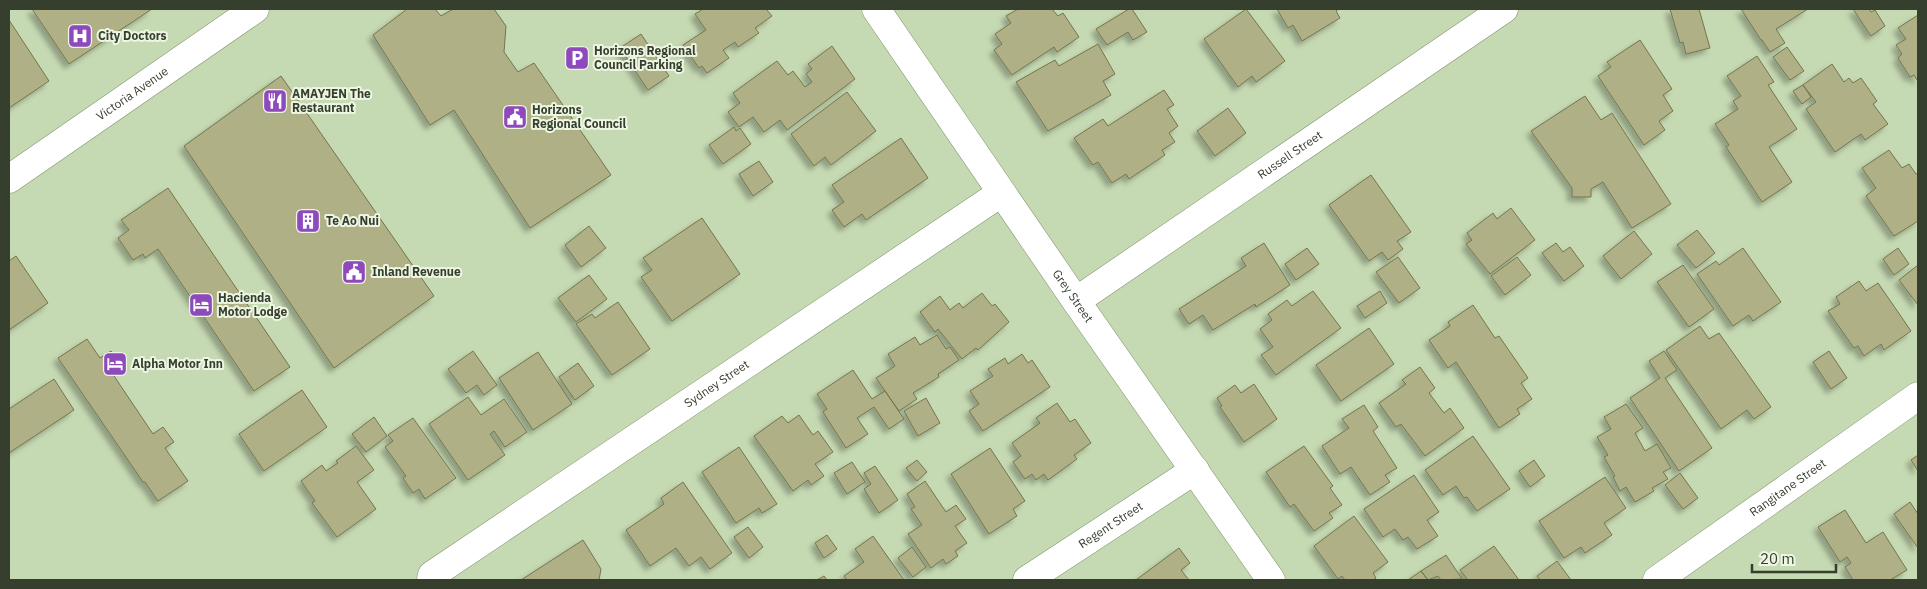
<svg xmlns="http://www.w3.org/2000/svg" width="1927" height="589" font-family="'IBM Plex Sans',sans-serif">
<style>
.building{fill:#afb086;stroke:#74754d;filter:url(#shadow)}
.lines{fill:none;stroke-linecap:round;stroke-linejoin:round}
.minor-casing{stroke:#81936e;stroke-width:29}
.tertiary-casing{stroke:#81936e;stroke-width:29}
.minor{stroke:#fff;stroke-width:28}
.tertiary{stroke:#fff;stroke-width:28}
.labels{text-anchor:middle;stroke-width:4;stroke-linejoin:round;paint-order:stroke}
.poi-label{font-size:12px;font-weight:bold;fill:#363e2e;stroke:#ecf6e2;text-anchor:start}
.street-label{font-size:12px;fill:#363e2e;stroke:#ecf6e2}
</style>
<defs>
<filter id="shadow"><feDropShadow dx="-4.5" dy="4.5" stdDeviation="2.5" flood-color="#0004"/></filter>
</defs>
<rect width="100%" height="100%" fill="#c5d9b2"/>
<path class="building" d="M32,9H152L69,64Z
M407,9H435L441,16L453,9H494L506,26L504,52L518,72L534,63L611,175L530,228L454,110L430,125L373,35Z
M703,9H766L772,16L755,28L759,33L738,47L735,42L723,50L729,58L707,73L702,66L699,68L683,45L706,30L695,14Z
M1018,9H1052L1058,16L1063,13L1079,37L1057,52L1054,47L1012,75L994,50L1002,44L995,34L1011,23L1006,16Z
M1129,9H1132L1147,32L1133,40L1128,32L1107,45L1096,29Z
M1246,9L1285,61L1256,82L1252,76L1238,87L1204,39Z
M1277,9H1339L1336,11L1340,18L1302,41L1293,25L1288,28Z
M1670,9H1699L1710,48L1686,54L1683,42L1680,43Z
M1741,9H1808L1776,29L1785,43L1770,52L1762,40H1761Z
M1853,9H1869L1871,12L1875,10L1885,26L1871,36Z
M1918,15V79L1917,80L1914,75L1910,77L1898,58L1902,54L1896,45L1906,39L1898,28Z
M9,20L49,81L9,108Z
M641,34L669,76L648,90L620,48Z
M1640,40L1672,89L1663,95L1673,111L1659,121L1665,130L1644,145L1598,76L1611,67L1607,62Z
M1098,44L1115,74L1103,81L1111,95L1048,131L1016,82L1055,60L1059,66Z
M832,46L855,79L787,130L780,120L764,132L753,117L739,127L728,112L740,103L733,93L777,61L788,75L793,71L805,87L812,82L806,74L812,69L808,64Z
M1787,47L1804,71L1790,80L1773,57Z
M1757,56L1774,82L1768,85L1797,129L1769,147L1792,182L1762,202L1726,147L1729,145L1715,124L1738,109L1733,101L1741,96L1727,76Z
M1832,64L1844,82L1849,78L1853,83L1861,78L1877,101L1873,104L1888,124L1865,140L1861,134L1835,152L1806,109L1816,102L1803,85Z
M281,76L434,296L334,368L184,146Z
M1803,85L1811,97L1802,104L1793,91Z
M1164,90L1174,105L1167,109L1178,126L1169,133L1175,142L1162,150L1165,155L1129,179L1126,174L1112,183L1098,162L1093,165L1074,138L1103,119L1108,126Z
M847,92L876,131L831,165L825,157L814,166L791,134Z
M1585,96L1601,120L1612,113L1671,204L1632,228L1603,182L1591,189V197H1572V188L1531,131Z
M1228,108L1246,133L1215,156L1197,131Z
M734,127L736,131L740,128L751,144L723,164L709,145Z
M901,138L928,178L866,220L862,214L844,227L832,210L844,202L832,185Z
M1889,150L1902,168L1909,164L1916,174L1918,173V221L1894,236L1866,196L1876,188L1862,168Z
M759,161L773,182L753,196L739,174Z
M1371,175L1411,232L1397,241L1403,249L1388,260L1382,252L1369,261L1329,205Z
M168,188L290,367L254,391L158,249L145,258L143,254L133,260L118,238L129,230L121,220Z
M1511,208L1535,240L1490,274L1466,244L1472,240L1467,233L1493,213L1497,219Z
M702,218L740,274L672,321L641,277L652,270L643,258Z
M589,226L606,248L581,267L565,245Z
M1697,230L1715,253L1696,268L1677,245Z
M1634,231L1652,254L1621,279L1603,256Z
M1264,243L1290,285L1256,307L1255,304L1213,330L1203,315L1189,324L1179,309L1246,266L1241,258Z
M1556,243L1563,252L1570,247L1584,266L1564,281L1542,253Z
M1307,248L1319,264L1296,280L1285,264Z
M1743,248L1781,302L1753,321L1749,315L1733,326L1697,274L1716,261L1719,265Z
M1898,248L1909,264L1894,275L1883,259Z
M16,256L48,303L9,330V261Z
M1398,257L1420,288L1399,303L1376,272Z
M1517,257L1531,275L1505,295L1491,276Z
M1683,265L1714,309L1689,327L1657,282Z
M1918,265V305L1899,280Z
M589,275L607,299L576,322L558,298Z
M1859,281L1866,291L1878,283L1911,331L1884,350L1881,344L1864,356L1858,346L1854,348L1828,311L1840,304L1836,297Z
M1313,291L1341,328L1276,375L1261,355L1273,347L1260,329L1272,320L1268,314L1287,300L1292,306Z
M1380,291L1387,303L1365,318L1357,306Z
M982,293L992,306L995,304L1009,322L978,350L976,348L962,359L938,329L935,332L920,312L940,296L950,310L959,303L963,308Z
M618,302L650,349L612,375L576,324L592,314L595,318Z
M1473,305L1495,338L1499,336L1528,378L1521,383L1532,399L1517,409L1520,414L1499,428L1456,362L1448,368L1429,340L1450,326L1448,322Z
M1700,326L1709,339L1719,333L1771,407L1754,419L1747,410L1721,429L1666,350Z
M1369,328L1394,364L1341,401L1316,365Z
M937,335L946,349L950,347L959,360L938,374L939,377L913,393L917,399L899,411L876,378L895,366L888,354L915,337L920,345Z
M87,339L100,358L111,351L120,364L110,370L153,434L163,427L174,442L165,448L188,481L158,501L145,482H143L58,358Z
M473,351L497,385L484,395L477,385L466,393L448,369Z
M1664,351L1677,370L1665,378L1712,448L1679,471L1630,398L1660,378L1649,361Z
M1829,351L1847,378L1831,389L1813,362Z
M538,352L572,404L533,430L499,378Z
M1022,354L1028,363L1032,360L1050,387L983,431L969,411L979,404L970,391L993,376L988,369L1005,358L1008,364Z
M578,363L594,386L575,400L559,377Z
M1420,367L1435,388L1429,393L1444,413L1450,408L1464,428L1425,456L1401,424L1396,427L1379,403L1406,384L1402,380Z
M853,370L872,399L885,391L904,419L889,429L874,407L857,418L868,434L846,448L823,412L827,409L817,394Z
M54,379L74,410L9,453V409Z
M1254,384L1277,419L1244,442L1220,407L1222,406L1217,398L1235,385L1241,393Z
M302,390L327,427L264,471L239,434Z
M468,397L481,415L504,399L527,432L505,447L494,431L490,434L505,455L468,480L429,424Z
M926,398L940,423L918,436L904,411Z
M1057,403L1070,422L1075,419L1091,443L1074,455L1077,459L1048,480L1044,474L1036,480L1032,474L1025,479L1013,462L1021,456L1012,443L1040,423L1036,418Z
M1626,404L1643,428L1635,433L1645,451L1657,444L1671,468L1663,472L1668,479L1652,488L1654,491L1635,502L1626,487L1620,491L1613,477L1615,476L1604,457L1608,455L1597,437L1611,429L1604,417Z
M1364,405L1378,427L1373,431L1397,468L1385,475L1390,482L1370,495L1351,467L1340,474L1322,446L1349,428L1342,419Z
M799,415L813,435L818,431L833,452L815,464L824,476L811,485L808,480L793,491L754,436L782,416L788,423Z
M374,417L387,436L366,452L352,434Z
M413,418L456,478L425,499L419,489L413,493L403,478L406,476L385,447L393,441L388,435Z
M1473,436L1510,489L1477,511L1467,497L1464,498L1456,486L1443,495L1425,470Z
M356,446L374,470L357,482L376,509L337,537L312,503L315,501L301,481L322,465L326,471L338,463L336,461Z
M1304,446L1333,486L1330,488L1342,505L1329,513L1333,518L1314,531L1294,504L1290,507L1266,472Z
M739,447L777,504L762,513L759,508L736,523L702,472Z
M990,448L1025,501L1013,509L1017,516L989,534L951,474Z
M1918,455V471L1911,460Z
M917,460L927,472L917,481L906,468Z
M1534,460L1545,476L1530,487L1519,471Z
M852,462L865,482L847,494L834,473Z
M875,466L898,500L879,513L864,489L871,484L864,473Z
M1680,473L1698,498L1683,509L1665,485Z
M1414,475L1439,512L1427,520L1438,536L1417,549L1408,537L1403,540L1395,529L1383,537L1364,509Z
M1605,477L1626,508L1604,523L1612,535L1585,553L1581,547L1564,558L1539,521Z
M925,481L946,512L956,505L966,519L955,526L967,543L955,551L958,556L946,564L943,559L931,568L908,534L922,525L911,509L915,507L907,494Z
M683,482L732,553L710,569L701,557L689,566L676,548L650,566L626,530L664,504L661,498Z
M1910,502L1918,514V548L1894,514Z
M1845,510L1866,543L1883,532L1907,570L1890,580H1853L1845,567L1851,563L1847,557L1840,562L1818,527Z
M1354,516L1388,562L1373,573L1376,578L1373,580H1345L1342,576L1338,579L1314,546Z
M748,527L763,547L749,558L734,537Z
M827,535L837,549L824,558L815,543Z
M873,536L904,580H847L844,576L864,562L855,549Z
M583,540L601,569L599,580H521Z
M1494,546L1519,580H1468L1460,570Z
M912,547L926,567L913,577L898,558Z
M1179,548L1190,563L1181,570L1189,580H1136Z
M1446,555L1462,579L1441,580L1438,576L1428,580L1421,571Z
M1557,561L1571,580H1540L1537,576Z
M1421,571L1428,580H1408Z
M824,576L827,580H817Z"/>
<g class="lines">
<defs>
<g id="minor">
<path id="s1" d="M1076,301L1504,9"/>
<path id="s2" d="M431,580L432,575L1001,193"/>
<path id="s3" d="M1027,580L1195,470"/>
<path id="s4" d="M1657,580L1918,396"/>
</g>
<g id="tertiary">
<path id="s5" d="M876,9L1076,301L1271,580"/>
<path id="s6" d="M9,179L255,9"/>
</g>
</defs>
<use href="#minor" class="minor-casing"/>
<use href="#tertiary" class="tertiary-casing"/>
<use href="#minor" class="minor"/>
<use href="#tertiary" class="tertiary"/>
</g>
<defs>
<symbol id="hospital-square" viewBox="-11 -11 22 22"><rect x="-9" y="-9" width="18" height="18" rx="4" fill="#8e49bd" stroke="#ecf6e2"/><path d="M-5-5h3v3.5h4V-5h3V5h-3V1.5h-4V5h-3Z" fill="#fff"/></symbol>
<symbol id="parking-square" viewBox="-11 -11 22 22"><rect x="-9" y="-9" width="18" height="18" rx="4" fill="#8e49bd" stroke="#ecf6e2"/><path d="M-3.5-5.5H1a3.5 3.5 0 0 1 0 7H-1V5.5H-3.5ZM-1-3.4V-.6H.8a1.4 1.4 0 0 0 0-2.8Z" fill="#fff"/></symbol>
<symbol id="restaurant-square" viewBox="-11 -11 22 22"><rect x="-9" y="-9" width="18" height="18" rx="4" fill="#8e49bd" stroke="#ecf6e2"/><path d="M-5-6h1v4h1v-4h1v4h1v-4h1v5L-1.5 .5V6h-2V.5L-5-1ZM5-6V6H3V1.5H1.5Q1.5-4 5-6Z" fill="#fff"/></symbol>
<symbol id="civic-square" viewBox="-11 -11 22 22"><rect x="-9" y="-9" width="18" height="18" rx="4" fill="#8e49bd" stroke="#ecf6e2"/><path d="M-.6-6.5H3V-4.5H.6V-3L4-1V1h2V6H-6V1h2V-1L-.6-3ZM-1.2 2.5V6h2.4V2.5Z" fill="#fff"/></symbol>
<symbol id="building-square" viewBox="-11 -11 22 22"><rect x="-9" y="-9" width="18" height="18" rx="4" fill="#8e49bd" stroke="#ecf6e2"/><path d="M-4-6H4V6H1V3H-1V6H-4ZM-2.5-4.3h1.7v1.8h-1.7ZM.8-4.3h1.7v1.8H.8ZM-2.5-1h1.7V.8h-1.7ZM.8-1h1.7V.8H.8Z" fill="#fff"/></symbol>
<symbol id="hotel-square" viewBox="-11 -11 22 22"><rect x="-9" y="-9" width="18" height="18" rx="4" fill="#8e49bd" stroke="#ecf6e2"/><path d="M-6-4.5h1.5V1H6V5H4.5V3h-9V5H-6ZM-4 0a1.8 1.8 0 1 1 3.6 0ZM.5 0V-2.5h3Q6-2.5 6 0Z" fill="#fff"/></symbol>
</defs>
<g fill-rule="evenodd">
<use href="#hospital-square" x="66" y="22" width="28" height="28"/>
<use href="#parking-square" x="563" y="44" width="28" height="28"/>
<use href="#restaurant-square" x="261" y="87" width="28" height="28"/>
<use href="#civic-square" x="501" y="103" width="28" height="28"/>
<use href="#building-square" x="294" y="207" width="28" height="28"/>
<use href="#civic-square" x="340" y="258" width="28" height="28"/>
<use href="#hotel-square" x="187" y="291" width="28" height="28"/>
<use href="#hotel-square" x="101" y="350" width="28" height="28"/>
</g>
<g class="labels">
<g class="poi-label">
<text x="98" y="40">City Doctors</text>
<text x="594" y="55">Horizons Regional<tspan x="594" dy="14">Council Parking</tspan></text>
<text x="292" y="98">AMAYJEN The<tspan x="292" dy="14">Restaurant</tspan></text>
<text x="532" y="114">Horizons<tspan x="532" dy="14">Regional Council</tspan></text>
<text x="326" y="225">Te Ao Nui</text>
<text x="372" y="276">Inland Revenue</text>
<text x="218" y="302">Hacienda<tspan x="218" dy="14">Motor Lodge</tspan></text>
<text x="132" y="368">Alpha Motor Inn</text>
</g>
<g class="street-label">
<text dy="4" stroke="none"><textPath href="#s6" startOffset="150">Victoria Avenue</textPath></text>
<text dy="4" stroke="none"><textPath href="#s1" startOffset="259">Russell Street</textPath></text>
<text dy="4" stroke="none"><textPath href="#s5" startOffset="348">Grey Street</textPath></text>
<text dy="4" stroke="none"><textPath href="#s2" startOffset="348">Sydney Street</textPath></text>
<text dy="4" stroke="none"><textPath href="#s4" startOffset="160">Rangitane Street</textPath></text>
<text dy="4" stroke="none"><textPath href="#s3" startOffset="100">Regent Street</textPath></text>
</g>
</g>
<rect width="1927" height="589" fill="none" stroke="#363e2e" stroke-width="20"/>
<path d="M1752 564v8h84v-8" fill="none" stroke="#363e2e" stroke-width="2.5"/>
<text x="1760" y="564" font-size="15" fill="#363e2e" stroke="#ecf6e2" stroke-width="4" paint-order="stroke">20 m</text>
</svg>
